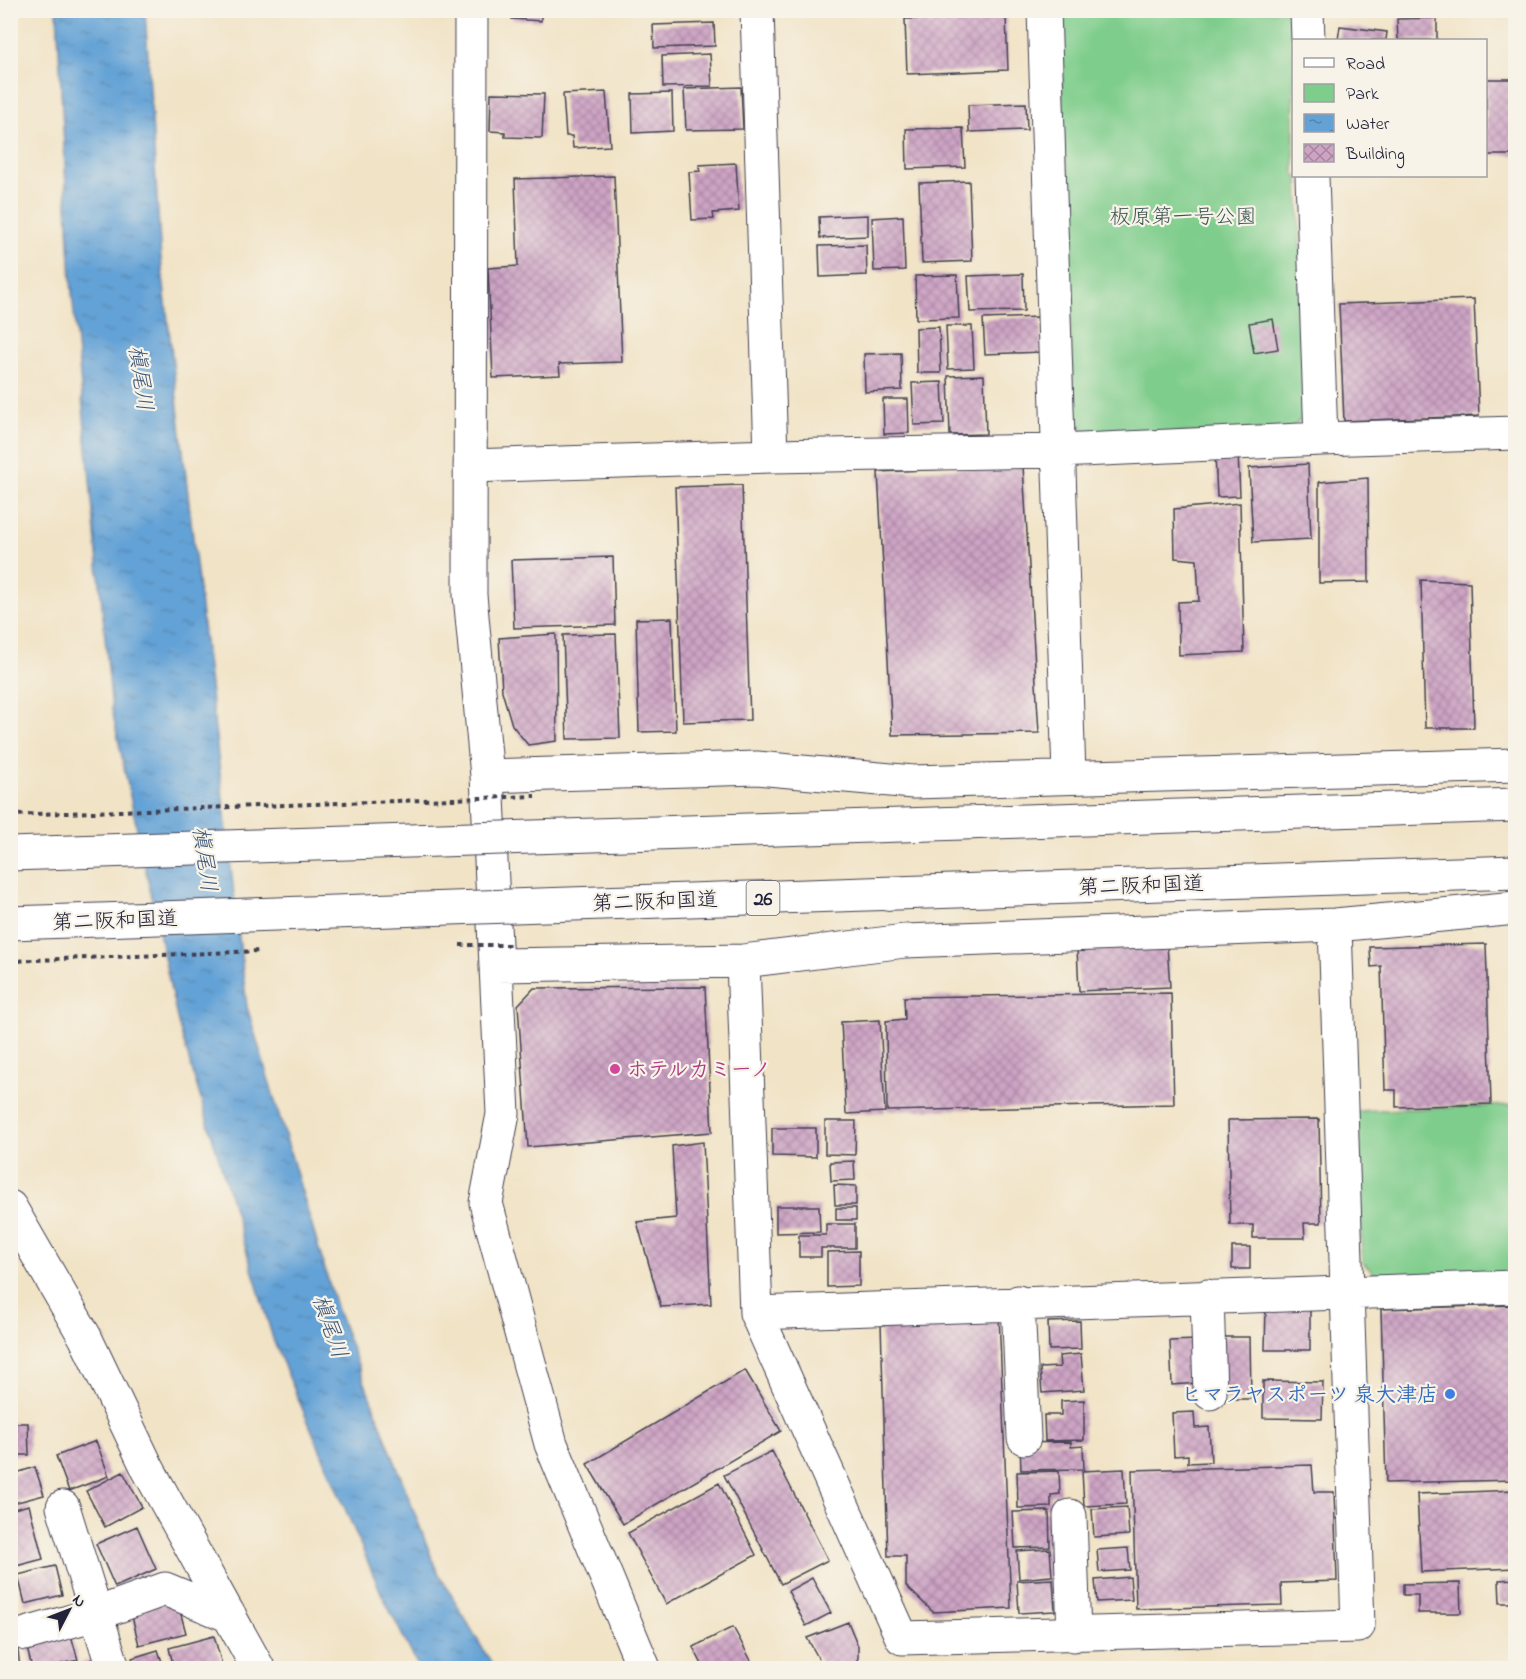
<svg xmlns="http://www.w3.org/2000/svg" width="1526" height="1679" font-family="'Indie Flower','Klee One',sans-serif">
<style>
.green{fill:#7fcd8c;stroke:#507864;stroke-width:1.5}
.water{fill:url(#water-ripples);stroke:#436288;stroke-width:1.5}
.building{fill:url(#building-cross-hatch)}
.lines{fill:none;stroke-linecap:round;stroke-linejoin:round}
.minor-casing{stroke:#413f50;stroke-width:35}
.minor{stroke:#fff;stroke-width:33}
.trunk-bridge-casing{stroke:#413f50;stroke-width:35;stroke-linecap:butt}
.path-bridge{stroke:#413f50;stroke-width:4;stroke-dasharray:4.5 4.5;stroke-linecap:butt}
.trunk-bridge{stroke:#fff;stroke-width:33}
.hotel-dot{fill:#d1479c;stroke:#f7f3e8;stroke-width:2}
.shop-dot{fill:#3f7fe0;stroke:#f7f3e8;stroke-width:2}
.labels{text-anchor:middle;stroke-width:4.5;stroke-linejoin:round;paint-order:stroke}
.shield{fill:#f7f3e8;stroke:#62616f;stroke-width:1.5}
.shield-label{font-size:20px;font-weight:bold;fill:#22223b}
.park-label{font-size:21px;fill:#3e5553;stroke:#f7f3e8}
.street-label{font-size:21px;fill:#22223b;stroke:#f7f3e8}
.hotel-label{font-size:21px;font-weight:bold;fill:#b23c85;stroke:#f7f3e8;text-anchor:start}
.shop-label{font-size:21px;font-weight:bold;fill:#366cbe;stroke:#f7f3e8;text-anchor:end}
.water-label{font-size:22px;font-style:italic;fill:#3c5579;stroke:#f7f3e8}
</style>
<defs>
<pattern id="water-ripples" width="26" height="14" patternUnits="userSpaceOnUse" patternTransform="scale(1.5)"><rect width="26" height="14" fill="#64a2d6"/><path d="M2 4q2-2 4 0t4 0M15 11q2-2 4 0t4 0" fill="none" stroke="#5284af"/></pattern>
<pattern id="building-cross-hatch" width="8" height="8" patternUnits="userSpaceOnUse" patternTransform="scale(1.5)"><rect width="8" height="8" fill="#cea4c5"/><path d="M0 0l8 8M0 8l8-8" fill="none" stroke="#a785a1"/></pattern>
</defs>
<rect width="100%" height="100%" fill="#f7f3e8"/>
<filter id="ink" filterUnits="userSpaceOnUse"><feTurbulence type="fractalNoise" baseFrequency=".0167" numOctaves="2"/><feDisplacementMap in="SourceGraphic" scale="12" xChannelSelector="R" yChannelSelector="G"/><feConvolveMatrix kernelMatrix="1 2 1 2 8 2 1 2 1" color-interpolation-filters="sRGB"/></filter>
<filter id="wash" filterUnits="userSpaceOnUse"><feTurbulence type="fractalNoise" baseFrequency=".008" numOctaves="4" result="noise"/><feDisplacementMap in="SourceGraphic" scale="24" xChannelSelector="R" yChannelSelector="G"/><feGaussianBlur stdDeviation="1.35" result="paint"/><feColorMatrix in="noise" values="0 0 0 0 0 0 0 0 0 0 0 0 0 0 0 0 0 1.4 0 .05"/><feComposite in="paint" operator="in"/></filter>
<g filter="url(#wash)">
<rect width="100%" height="100%" fill="#f1e3c6"/>
<path class="green" d="M1059,11H1293L1294,176H1298L1305,415L1289,430L1091,436L1074,420Z
M1515,1105V1273L1378,1277L1362,1262L1357,1111Z"/>
<path class="water" d="M57,11H145L161,260L247,1007L337,1310L436,1569L494,1668H419L382,1595L274,1342L178,1023L112,710L71,282Z"/>
<g id="blocks">
<path class="building" d="M513,10H541V21L512,19Z
M1006,16L1008,70L907,74L905,19Z
M1437,18V40H1398L1397,19Z
M714,23L715,46L654,48L653,25Z
M1340,26L1387,32L1386,40H1338Z
M710,54L712,86L663,87L662,56Z
M1486,79H1516V155H1486Z
M741,87L743,129L686,130L684,89Z
M606,92L610,146L573,148L572,136H566L563,94Z
M491,93L544,94L542,138L505,137V132L490,131Z
M672,93L673,131L633,133L632,94Z
M1026,103L1027,130L969,132L968,105Z
M963,128L965,167L907,169L906,129Z
M736,163L739,211L713,213L714,219L692,220L689,172L700,171L699,165Z
M614,176L622,362L559,364L560,375L493,378L488,268L518,266L515,179Z
M969,181L972,261L922,263L919,183Z
M868,215V236L820,238L819,217Z
M903,216L905,270L874,271L872,218Z
M866,245L867,275L820,277L819,246Z
M1023,274L1024,311L970,312L968,276Z
M957,275L959,318L916,319L915,276Z
M1474,299L1479,416L1344,421L1339,304Z
M1040,317L1042,352L985,354L983,319Z
M1273,319L1278,349L1254,353L1249,323Z
M946,326H972L974,368L948,369Z
M939,327L941,373H917L916,328Z
M901,353L902,390L865,392L864,354Z
M984,375L986,434L950,435L948,376Z
M942,382L944,424L914,425L912,383Z
M883,399H908L909,433L884,434Z
M1238,453L1240,496L1217,497L1215,454Z
M1308,464L1311,539L1253,542L1249,468Z
M1023,466L1039,733L892,735L878,472Z
M1368,478L1369,582L1319,583V482Z
M742,485L750,720L683,722L675,487Z
M1240,503L1244,652L1179,655L1178,602L1199,601L1197,560L1175,558L1174,509Z
M613,557L615,625L514,628L511,560Z
M1421,580L1470,582L1474,728H1425Z
M672,618L676,731L639,732L636,619Z
M556,634L557,741L528,745L512,725L502,691L499,638Z
M616,634L620,738L567,739L563,635Z
M1486,944L1491,1104L1396,1107V1090H1385L1381,966L1371,967L1370,947Z
M1167,945L1170,987L1079,991L1077,948Z
M705,987L712,1132L528,1147L518,1005L534,988Z
M1171,993L1174,1104L887,1111L886,1021L905,1019L904,997Z
M880,1020L885,1112L846,1114L841,1022Z
M1319,1119L1321,1223H1304L1305,1238H1253V1225H1230L1228,1120Z
M825,1121H856L855,1155L825,1154Z
M772,1128H816V1157L772,1156Z
M703,1142L711,1304L661,1307L637,1222L676,1218L672,1146Z
M854,1161L855,1180L831,1181L830,1162Z
M834,1185L856,1186V1205H835Z
M776,1206H819L820,1232L776,1233Z
M836,1208H856V1220H836Z
M826,1224H855V1248H821V1257H799V1235H826Z
M1232,1247H1250V1269H1232Z
M859,1251V1286L827,1287V1252Z
M1516,1305V1480L1386,1483L1381,1309Z
M1266,1306H1310V1350H1265Z
M999,1314L1011,1608L933,1612L906,1586V1556H888L881,1324Z
M1080,1321L1081,1349L1049,1350L1048,1322Z
M1221,1337H1250L1251,1399H1222Z
M1197,1340L1198,1383L1172,1385L1170,1341Z
M1081,1354L1084,1390L1042,1393L1040,1368L1060,1367L1059,1356Z
M745,1370L781,1431L623,1524L587,1464Z
M1263,1381L1323,1382L1322,1419L1263,1418Z
M1084,1400V1440L1045,1441L1044,1415H1061V1401Z
M1194,1412L1195,1428L1209,1427L1211,1462L1188,1463V1455L1174,1456L1172,1413Z
M10,1423H28L29,1455H10Z
M96,1441L109,1476L69,1491L56,1456Z
M1071,1442V1447L1083,1446L1084,1469L1021,1470L1020,1443Z
M772,1451L828,1560L781,1584L724,1475Z
M1312,1465L1314,1492H1334L1337,1581L1281,1583L1282,1605L1136,1609L1132,1470Z
M35,1467L44,1495L10,1504V1475Z
M1124,1469L1126,1504L1084,1506L1082,1471Z
M1059,1471L1060,1494L1051,1495V1507L1018,1508L1017,1472Z
M123,1472L142,1507L105,1527L86,1491Z
M719,1483L756,1555L666,1604L628,1533Z
M1516,1490V1568L1421,1572L1417,1494Z
M29,1505L43,1559L16,1566L10,1546V1510Z
M1127,1507L1129,1535L1094,1537L1092,1509Z
M1049,1511L1050,1547L1015,1548L1013,1512Z
M137,1526L156,1569L115,1587L96,1544Z
M1128,1548L1130,1570L1099,1572L1097,1550Z
M1050,1549L1052,1576L1019,1579L1017,1551Z
M55,1566L62,1595L25,1604L18,1575Z
M1130,1577L1132,1600L1097,1602L1095,1580Z
M812,1578L831,1613L806,1626L788,1591Z
M1053,1579L1055,1611L1019,1613L1017,1581Z
M1516,1579V1603H1500L1499,1580Z
M1460,1583L1461,1613H1418V1595H1403V1584Z
M177,1600L186,1633L139,1645L131,1612Z
M848,1622L858,1646V1658L853,1668H824L807,1638Z
M10,1626H15L20,1668H10Z
M733,1627L755,1668H704L693,1647Z
M70,1632L78,1660L43,1668H32L26,1644Z
M214,1636L223,1668H174L169,1648Z
M158,1650L164,1668H135L132,1658Z
M94,1659L97,1668H66Z
M937,1666H965V1668H937Z"/>
</g>
</g>
<g filter="url(#ink)">
<use href="#blocks" fill-opacity="0" stroke="#413f50" stroke-width="1.5"/>
<g class="lines">
<defs>
<path id="minor" d="M471,10L470,595L487,776L503,1114L486,1203L551,1444L644,1668
M757,10L771,456
M1044,10L1069,776
M1307,10L1308,40
M1312,176L1321,439
M470,466L771,456L1059,451L1321,439L1516,433
M487,776L757,768L913,782L1516,765
M743,961L756,1313L902,1638L1358,1626L1335,925
M496,965L743,961L905,941L1335,925L1516,908
M10,1207L85,1337L148,1469L258,1668
M1207,1296L1210,1393
M1018,1302L1024,1438
M756,1313L1516,1287
M63,1507L113,1668
M1070,1516L1074,1635
M26,1634L96,1614L165,1589L230,1616"/>
</defs>
<use href="#minor" class="minor-casing"/>
<use href="#minor" class="minor"/>
<defs>
<path id="trunk-bridge" d="M10,854L1516,805
M10,923L1516,872"/>
</defs>
<use href="#trunk-bridge" class="trunk-bridge-casing"/>
<path class="path-bridge" d="M10,815L535,796
M460,945H511
M10,961L261,951"/>
<use href="#trunk-bridge" class="trunk-bridge"/>
</g>
</g>
<circle class="hotel-dot" cx="615" cy="1069" r="6"/>
<circle class="shop-dot" cx="1450" cy="1394" r="6"/>
<g class="labels">
<rect class="shield" x="746.5" y="881" width="33" height="34" rx="4.5"/>
<g class="shield-label">
<text x="763" y="905">26</text>
</g>
<g class="park-label">
<text x="1183" y="223">板原第一号公園</text>
</g>
<g class="street-label">
<text transform="translate(1141 885) rotate(-2)" y="7">第二阪和国道</text>
<text transform="translate(655 901) rotate(-2)" y="7">第二阪和国道</text>
<text transform="translate(115 920) rotate(-2)" y="7">第二阪和国道</text>
</g>
<g class="hotel-label">
<text x="627" y="1076">ホテルカミーノ</text>
</g>
<g class="shop-label">
<text x="1438" y="1401">ヒマラヤスポーツ 泉大津店</text>
</g>
<g class="water-label">
<text transform="translate(142 378) rotate(82)" y="8">槇尾川</text>
<text transform="translate(206 859) rotate(82)" y="8">槇尾川</text>
<text transform="translate(331 1326) rotate(71)" y="8">槇尾川</text>
</g>
</g>
<rect width="1526" height="1679" fill="none" stroke="#f7f3e8" stroke-width="36"/>
<rect x="1292" y="39" width="195" height="138" fill="#f7f3e8" stroke="#a29fa3" stroke-width="1.5"/>
<rect x="1304" y="58" width="30" height="9" fill="#ffffff" stroke="#a29fa3" stroke-width="1.5"/>
<text x="1346" y="69" font-size="18" fill="#22223b">Road</text>
<rect x="1304" y="84" width="30" height="18" fill="#7fcd8c" stroke="#a29fa3" stroke-width="1.5"/>
<text x="1346" y="99" font-size="18" fill="#22223b">Park</text>
<rect x="1304" y="114" width="30" height="18" fill="url(#water-ripples)" stroke="#a29fa3" stroke-width="1.5"/>
<text x="1346" y="129" font-size="18" fill="#22223b">Water</text>
<rect x="1304" y="144" width="30" height="18" fill="url(#building-cross-hatch)" stroke="#a29fa3" stroke-width="1.5"/>
<text x="1346" y="159" font-size="18" fill="#22223b">Building</text>
<g transform="translate(69 1610) rotate(48)" stroke="#f7f3e8" stroke-width="4.5" paint-order="stroke">
<path d="M0-4.5L10 22L0 15L-10 22Z" fill="#22223b"/>
<text y="-9" font-size="16" font-weight="bold" text-anchor="middle" fill="#22223b">N</text>
</g>
</svg>
